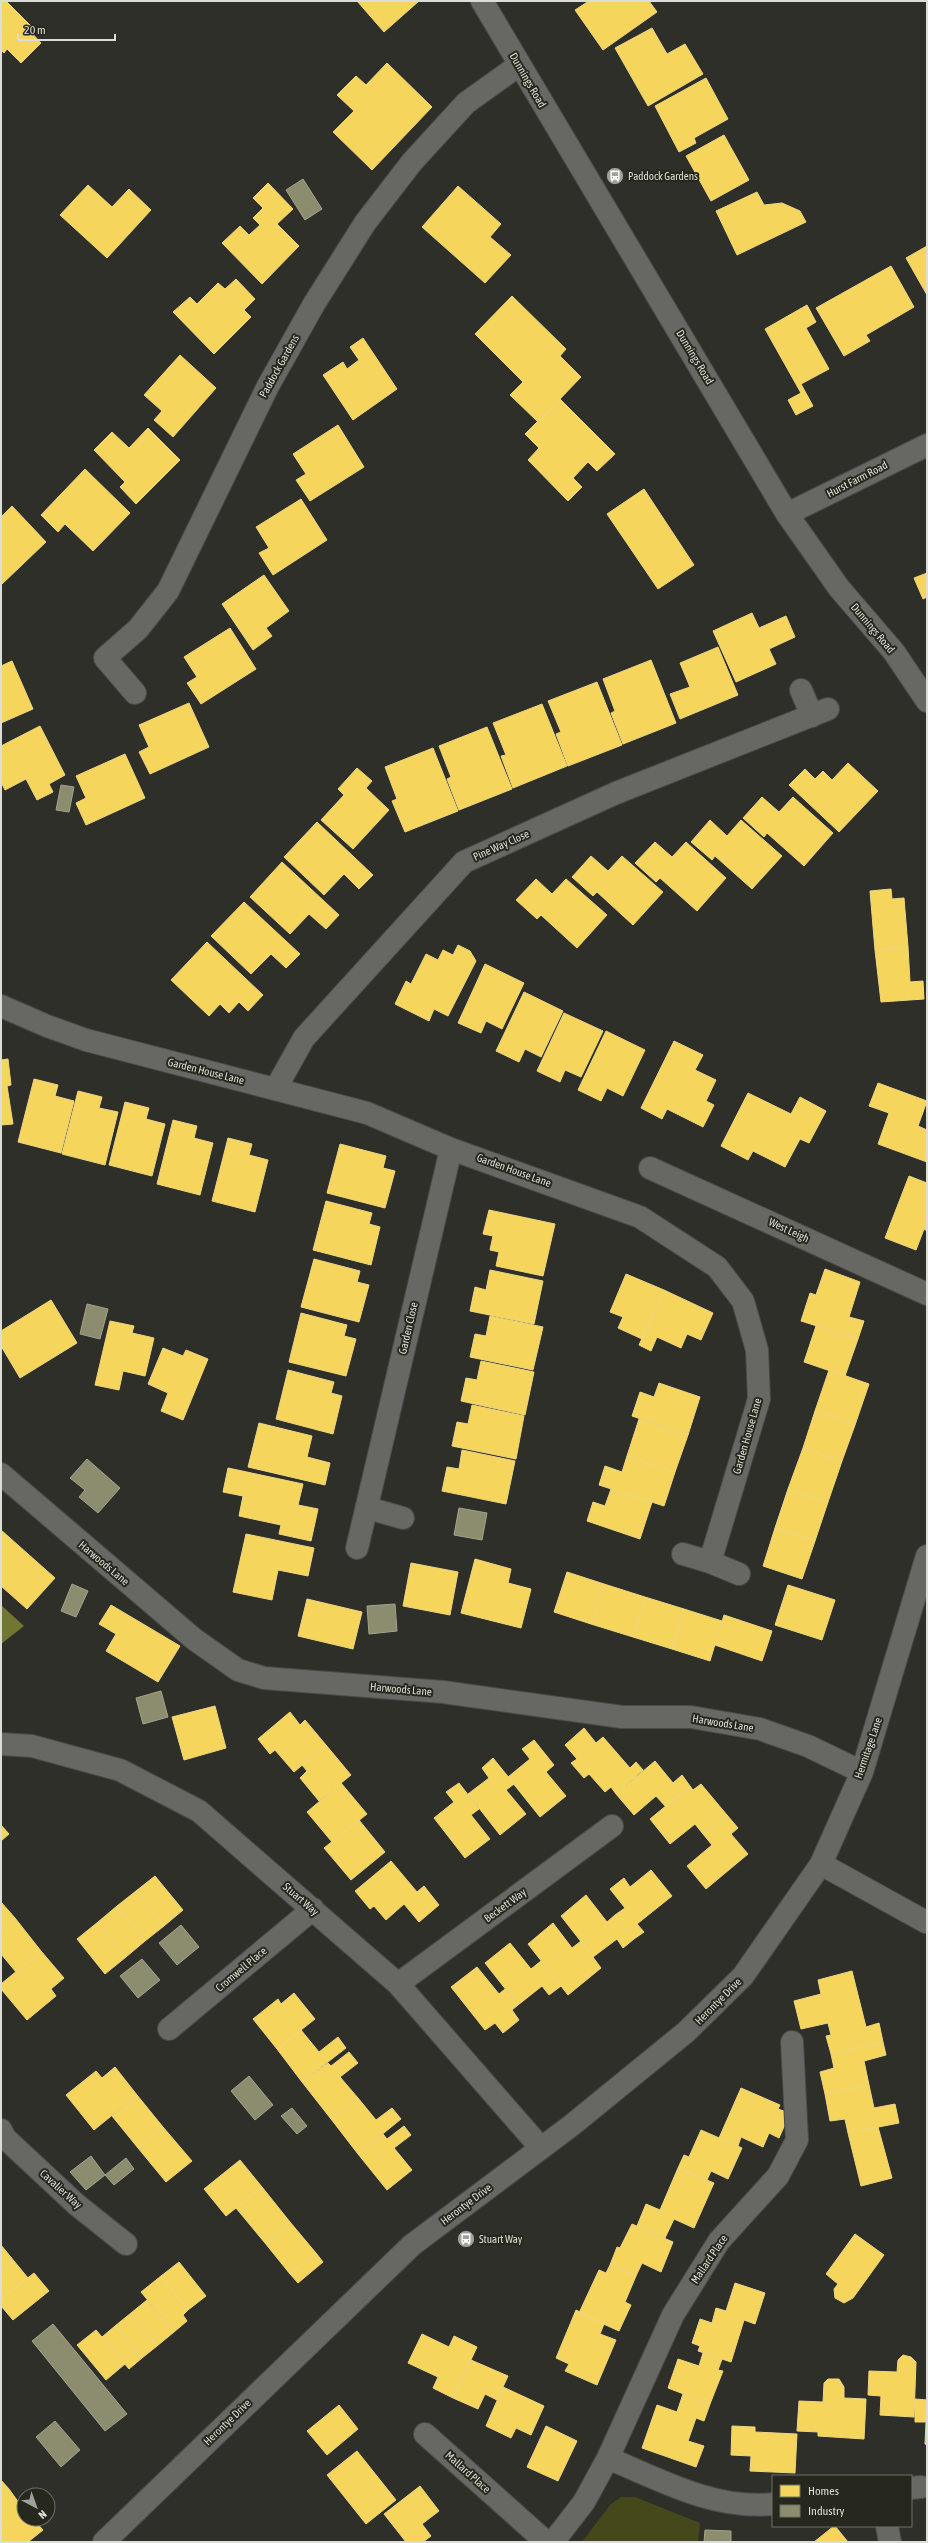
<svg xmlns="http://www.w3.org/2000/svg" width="928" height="2543" font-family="'Asap Condensed',sans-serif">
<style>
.green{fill:#45481b}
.water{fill:#717631}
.homes{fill:#f6d55c;stroke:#eed781}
.industry{fill:#8c8c6e;stroke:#a4a48d}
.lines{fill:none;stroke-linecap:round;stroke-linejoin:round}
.minor-casing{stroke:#4a4a46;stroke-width:24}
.tertiary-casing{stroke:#4a4a46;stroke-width:24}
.minor{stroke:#676763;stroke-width:22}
.tertiary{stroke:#676763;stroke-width:22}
.labels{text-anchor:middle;stroke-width:4;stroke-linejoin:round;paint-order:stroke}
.street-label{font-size:11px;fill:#dcddd6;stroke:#27281d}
.poi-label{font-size:11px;fill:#dcddd6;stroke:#27281d;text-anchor:start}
</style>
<rect width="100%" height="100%" fill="#2f2f2a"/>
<path class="green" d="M621,2497H635L700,2523L698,2542H582L610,2505Z"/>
<path class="water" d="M1,1605L24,1626L1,1644Z"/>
<path class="homes" d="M1,1H6L31,26L28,29L41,43L31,53L1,23Z
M357,1H419L384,32Z
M589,1H649L657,12L603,50L575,10Z
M1,23L31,53L21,63L7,49L4,53L1,50Z
M652,28L667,54L685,44L703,74L648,106L615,48Z
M387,63L432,107L372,170L333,132L354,111L337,95L356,76L366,85Z
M706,78L728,119L694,138L696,143L679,152L655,106Z
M724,135L749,180L711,201L686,156Z
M268,183L293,209L277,224L299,246L262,284L222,243L240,226L249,235L260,225L253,218L263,208L253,198Z
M88,185L112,207L129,189L151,210L107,258L60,215Z
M458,186L501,224L490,237L511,255L485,283L422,227Z
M757,192L764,205L782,203L800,211L806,222L737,255L716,211Z
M927,246V295L906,258Z
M891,266L914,307L866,335L870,341L844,356L816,308Z
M236,279L255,299L244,310L251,317L214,354L173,312L190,297L197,304L218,283L225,289Z
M512,296L566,349L560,356L581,377L538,422L510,395L523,382L475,334Z
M807,305L816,322L806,328L829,369L801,384L813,406L796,415L788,400L801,393L765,329Z
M363,338L397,389L353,420L323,375L343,362L347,369L359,360L350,347Z
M180,355L216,388L173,437L154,420L162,411L144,395Z
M560,399L615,454L597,471L588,462L573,478L582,487L568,501L528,460L539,448L525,434Z
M338,425L364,467L310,501L296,480L306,474L293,454Z
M148,428L180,460L136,504L120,487L125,482L94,450L112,432L129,448Z
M85,469L130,513L93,551L65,524L58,532L41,515Z
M644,489L694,565L658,589L607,514Z
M301,499L327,540L273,575L259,553L269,548L256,527Z
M12,506L46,542L1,585V517Z
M927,573V597L923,599L914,578Z
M264,575L289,611L266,628L272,636L253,650L222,604Z
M752,613L759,628L786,616L795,637L769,649L776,664L736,682L713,631Z
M230,628L256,669L201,704L187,683L197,677L184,657Z
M718,647L738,695L680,719L670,694L690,687L680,663Z
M651,660L676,723L623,744L611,713L615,711L603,679Z
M12,661L33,709L1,723V666Z
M597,682L622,745L568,766L556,734L561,732L548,701Z
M189,703L209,747L150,774L139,752L149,747L139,725Z
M542,704L567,766L513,788L501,756L506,755L493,723Z
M40,726L65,775L49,784L53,792L37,800L26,779L5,790L1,782V746Z
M487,727L512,789L459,810L447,779L451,777L439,746Z
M433,748L458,811L405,832L392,801L397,799L385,767Z
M125,754L145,798L86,825L76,803L86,798L76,776Z
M848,763L878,791L839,832L789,785L805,769L815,779L823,771L832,780Z
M357,768L372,781L366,788L389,810L353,849L321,820L344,795L338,789Z
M762,797L779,812L793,797L833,833L804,866L767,833L764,837L743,818Z
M710,820L727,836L741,820L782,856L752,889L715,856L712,860L691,842Z
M317,822L373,875L359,889L344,874L324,895L284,857Z
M655,842L672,857L686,842L726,878L697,911L660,878L656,882L635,863Z
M591,856L608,871L622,856L663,892L633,925L597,892L593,896L572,877Z
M282,862L339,915L326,929L309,914L290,934L250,897Z
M536,879L552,894L566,879L607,915L577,948L541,915L537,919L516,900Z
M891,889L892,899L904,898L908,947L875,950L870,891Z
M244,902L300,954L286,968L271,954L251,974L211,936Z
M207,942L263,995L248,1011L239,1002L229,1013L220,1004L209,1016L171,980Z
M458,945L470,951L476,961L448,1016L434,1009L429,1021L395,1004L406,981L411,984L426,954L438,960L443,950L453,955Z
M908,947L910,982L923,981L924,999L881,1002L875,950Z
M485,964L524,983L502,1029L486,1021L481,1033L458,1023Z
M524,992L563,1011L541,1057L525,1049L519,1062L496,1051Z
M564,1013L603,1031L581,1077L565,1070L560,1082L537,1071Z
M606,1031L645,1050L623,1096L607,1088L601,1101L578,1090Z
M674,1041L703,1055L695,1070L716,1080L706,1101L714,1105L703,1127L667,1109L662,1119L641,1108Z
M8,1059L11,1085L7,1086L13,1124L1,1125V1060Z
M34,1079L58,1085L55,1096L74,1101L61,1153L18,1142Z
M878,1083L927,1101L918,1126L927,1130V1162L878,1144L889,1113L869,1106Z
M78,1091L102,1097L99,1108L118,1112L105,1165L62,1154Z
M748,1093L791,1114L800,1097L826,1111L809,1143L800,1139L785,1167L753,1151L748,1160L721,1146Z
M125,1102L149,1108L146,1119L165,1124L152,1176L109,1165Z
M173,1120L197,1126L194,1138L213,1143L200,1195L157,1184Z
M228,1138L252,1144L249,1155L268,1160L255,1212L212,1201Z
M340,1144L386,1156L383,1168L395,1171L385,1208L327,1193Z
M909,1176L927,1183V1231L924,1229L916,1250L885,1238Z
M326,1201L372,1213L369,1224L380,1227L371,1265L313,1250Z
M489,1210L555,1224L543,1276L496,1266L499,1252L490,1250L493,1236L483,1234Z
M314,1259L360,1271L357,1282L369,1285L359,1322L301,1307Z
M825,1269L860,1282L849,1317L864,1321L858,1339L801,1321L810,1293L816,1295Z
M490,1270L543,1281L534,1324L470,1311L475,1287L486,1290Z
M626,1274L664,1290L642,1339L618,1328L623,1317L610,1312Z
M664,1290L713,1313L701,1340L687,1334L681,1348L657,1337L651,1351L639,1345Z
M51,1300L77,1343L20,1378L1,1346V1331Z
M301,1313L347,1325L344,1336L356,1339L346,1376L289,1362Z
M490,1316L543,1327L533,1370L470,1357L475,1334L486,1336Z
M110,1321L134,1326L132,1333L154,1338L145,1376L123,1371L119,1390L95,1385Z
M816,1326L858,1339L845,1376L804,1362Z
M163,1348L183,1356L186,1350L208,1359L183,1420L161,1411L168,1393L148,1384Z
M481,1361L534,1372L525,1415L461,1401L466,1378L477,1380Z
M288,1370L334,1382L331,1393L342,1396L333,1434L276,1419Z
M829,1370L869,1384L855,1425L815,1411Z
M659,1383L700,1397L688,1435L632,1416L640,1392L654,1397Z
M472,1405L524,1416L516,1459L452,1446L457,1422L468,1424Z
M815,1411L855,1425L842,1461L803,1448Z
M639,1419L688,1435L675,1472L627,1456Z
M259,1423L312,1436L307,1457L330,1463L325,1485L248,1467Z
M803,1448L842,1461L828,1502L788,1489Z
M462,1450L515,1461L506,1504L442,1491L447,1467L459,1469Z
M627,1456L675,1472L664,1506L599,1485L605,1466L622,1472Z
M228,1468L303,1484L298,1505L318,1509L311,1541L279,1534L281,1525L239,1516L243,1496L223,1492Z
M611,1489L652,1502L640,1539L587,1521L593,1502L605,1506Z
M788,1489L828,1502L815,1541L775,1528Z
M775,1528L815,1541L802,1579L763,1566Z
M1,1530L55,1578L27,1609L1,1586Z
M246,1534L314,1548L308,1576L278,1570L272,1600L233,1592Z
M475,1559L511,1569L508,1583L531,1589L521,1628L461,1613Z
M411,1563L458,1572L450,1615L403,1606Z
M567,1572L604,1584L591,1624L554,1612Z
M604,1584L645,1597L633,1637L591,1624Z
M788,1585L835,1600L822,1640L775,1625Z
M645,1597L684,1609L672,1649L633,1637Z
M307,1599L362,1612L353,1649L298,1636Z
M111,1605L180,1646L158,1682L106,1651L116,1634L99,1624Z
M684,1609L722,1621L710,1661L672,1649Z
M724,1615L772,1631L762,1661L715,1645Z
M215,1706L226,1748L184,1760L172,1717Z
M290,1712L300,1725L305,1720L326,1745L294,1772L275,1750L270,1754L258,1739Z
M584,1728L596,1743L603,1737L630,1768L636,1762L643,1770L616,1794L611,1787L605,1792L589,1774L584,1778L571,1763L577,1759L565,1745Z
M534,1740L554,1765L546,1772L566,1796L540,1817L508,1777L530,1759L522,1749Z
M326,1745L351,1775L319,1801L300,1778L307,1771L302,1765Z
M493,1758L514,1784L506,1790L526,1814L500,1835L468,1794L489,1778L482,1768Z
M655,1761L673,1783L682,1775L690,1786L666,1807L656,1796L634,1815L616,1794Z
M341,1783L367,1814L332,1842L307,1812Z
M459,1783L479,1809L471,1815L490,1839L465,1858L434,1818L454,1802L446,1792Z
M701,1784L727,1815L703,1834L695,1824L670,1844L650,1819L690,1786L693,1790Z
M727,1815L738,1828L731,1834L748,1854L706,1889L687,1866L712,1845L703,1834Z
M359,1820L385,1852L351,1880L324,1848Z
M1,1825L9,1834L1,1841Z
M391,1861L417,1892L424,1886L439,1905L419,1922L404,1904L386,1920L374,1906L370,1909L355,1891Z
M651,1870L672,1896L637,1924L644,1932L634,1939L615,1915L625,1908L610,1889L624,1878L630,1887Z
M155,1876L183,1910L164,1926L136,1891Z
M136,1891L164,1926L145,1941L117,1906Z
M586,1895L607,1922L615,1915L634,1939L623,1948L617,1939L593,1957L561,1916Z
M1,1902L15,1918L1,1930Z
M117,1906L145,1941L126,1957L98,1922Z
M15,1918L41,1951L16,1972L1,1954V1930Z
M98,1922L126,1957L105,1974L77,1939Z
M553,1923L572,1948L581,1941L601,1968L568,1995L528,1944Z
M510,1943L531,1969L541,1961L561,1986L549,1995L542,1986L518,2005L485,1963Z
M41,1951L64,1978L51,1989L56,1996L27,2020L1,1989V1984Z
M477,1967L499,1994L505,1989L518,2005L512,2010L519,2020L503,2033L495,2023L485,2030L451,1987Z
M852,1971L866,2027L879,2023L883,2042L831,2054L826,2036L831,2035L828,2023L801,2029L794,2001L821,1994L818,1980Z
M294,1993L315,2019L277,2049L253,2019L278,1999L281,2004Z
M301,2030L319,2052L338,2037L346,2048L302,2082L277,2049Z
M883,2042L886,2055L864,2061L869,2085L825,2094L820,2072L834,2068L831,2054Z
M349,2052L358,2063L340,2077L358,2098L331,2119L302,2082L328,2063L331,2066Z
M115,2067L137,2095L94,2130L66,2095L96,2071L102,2078Z
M869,2085L874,2108L895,2104L899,2123L848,2133L845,2119L830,2121L825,2094Z
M741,2088L780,2105L778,2109L790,2113L779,2138L769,2133L763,2147L741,2137L738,2146L719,2138Z
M137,2095L163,2127L138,2148L112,2116Z
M358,2098L376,2120L392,2108L401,2119L358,2154L331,2119Z
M404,2126L411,2135L394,2148L412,2170L387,2190L358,2154L383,2134L387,2139Z
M163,2127L192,2161L166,2182L138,2148Z
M878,2127L892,2178L861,2186L848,2133Z
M701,2130L742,2148L728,2179L711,2171L707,2180L678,2168L684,2155L689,2157Z
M240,2160L262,2187L226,2216L204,2189Z
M678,2168L714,2183L694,2228L674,2219L665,2238L637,2226L646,2204L660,2210Z
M262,2187L290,2222L265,2243L236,2208Z
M290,2222L316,2253L290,2274L265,2243Z
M632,2224L673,2242L661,2272L642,2263L636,2276L610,2265L617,2247L620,2248Z
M855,2234L884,2255L853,2298L844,2303L835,2298L834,2289L838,2284L826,2274Z
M1,2245L14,2261L1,2272Z
M316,2253L323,2262L298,2283L290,2274Z
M14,2261L28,2278L1,2299V2272Z
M179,2262L206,2296L188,2310L161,2276Z
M610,2265L636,2276L625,2302L631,2305L619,2331L579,2313L599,2270L606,2273Z
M34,2273L49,2291L13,2320L1,2306V2299Z
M161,2276L188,2310L183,2315L187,2321L174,2332L141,2292Z
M735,2283L765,2293L755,2324L744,2320L731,2362L698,2351L700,2346L692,2343L700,2319L712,2323L716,2308L726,2311Z
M147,2300L174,2332L157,2346L131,2313Z
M576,2310L604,2324L600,2334L616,2340L597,2385L565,2371L569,2364L556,2358Z
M131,2313L157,2346L142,2358L115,2326Z
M115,2326L142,2358L129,2369L102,2337Z
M96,2330L125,2364L106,2380L77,2345Z
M422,2334L449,2347L454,2336L477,2347L453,2398L433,2388L438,2377L408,2363Z
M703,2353L722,2359L718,2370L723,2371L710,2404L668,2388L678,2359L699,2366Z
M903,2355L911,2357L916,2362L914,2417L880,2415L881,2396L868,2395L869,2371L897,2372L898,2360Z
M471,2360L508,2376L497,2400L485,2394L478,2409L453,2398Z
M828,2379H839L844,2387V2398L866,2399L864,2439L818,2436V2432L797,2431L799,2401L823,2402L824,2383Z
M503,2387L544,2406L531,2435L516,2428L511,2438L486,2426Z
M683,2394L710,2404L704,2421L696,2418L688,2441L704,2446L696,2467L642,2448L657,2405L677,2412Z
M915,2399L927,2400V2445L925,2444L926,2422H915Z
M339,2405L358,2429L327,2455L307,2431Z
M546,2426L577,2441L558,2481L527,2467Z
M732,2426L755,2427V2432L797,2434L795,2473L750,2471L751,2456L731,2455Z
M357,2451L396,2500L366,2524L327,2475Z
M1,2480L9,2489L1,2496Z
M420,2486L439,2511L422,2524L431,2536L423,2542H406L384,2514Z
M9,2489L24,2510L1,2529V2496Z
M24,2510V2519H33L43,2530L28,2542H1V2529Z
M835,2526L848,2542H814L834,2526Z"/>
<path class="industry" d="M303,179L322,209L305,220L286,190Z
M61,785L74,787L69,812L56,810Z
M87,1304L108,1309L100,1339L80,1334Z
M87,1459L120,1488L98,1513L79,1497L85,1490L70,1478Z
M459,1508L487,1513L482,1540L454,1535Z
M72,1584L88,1591L76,1617L61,1611Z
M395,1604L397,1631L369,1634L367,1606Z
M161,1691L168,1717L143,1724L136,1698Z
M181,1925L199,1947L177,1965L159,1943Z
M142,1959L160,1980L138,1998L120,1976Z
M249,2076L273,2105L255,2120L231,2091Z
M292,2108L307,2126L297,2134L281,2116Z
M91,2156L105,2175L86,2190L70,2172Z
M126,2158L134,2169L114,2185L105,2175Z
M53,2324L127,2414L105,2431L32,2341Z
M55,2421L80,2450L61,2467L36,2437Z
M705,2530L731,2531V2542H704Z"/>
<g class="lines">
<defs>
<path id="minor" d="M801,690L812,716
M135,693L105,658L138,629L168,591L268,386L314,304L365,223L412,162L466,103L519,65
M1,1006L47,1026L86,1040L367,1113L451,1149L640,1217L717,1267L743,1301L757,1350L759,1399L710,1562L739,1574
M276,1088L304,1038L464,862L616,793L828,709
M650,1168L927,1294
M1,1474L194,1639L238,1670L264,1678L443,1692L622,1717H691L760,1729L808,1746L862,1772
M368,1508L403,1518
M357,1548L451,1149
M683,1554L710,1562
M1,1744L32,1746L120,1770L199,1811L398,1984L541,2148
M821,1864L926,1922
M398,1984L612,1826
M169,2029L313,1909
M1,2130L5,2138L77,2205L126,2244
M425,2434L546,2542
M608,2458C660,2480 714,2510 773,2504
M911,2488L921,2487
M887,2526L890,2542
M104,2542L412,2245L572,2125L686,2032L743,1976L821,1864L862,1772L927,1556
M553,2542L584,2502L608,2458L673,2315L719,2241L778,2176L797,2140L792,2042"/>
<path id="tertiary" d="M482,1L787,514L839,588L894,652L927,701
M787,514L927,445"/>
</defs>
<use href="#minor" class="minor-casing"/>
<use href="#tertiary" class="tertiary-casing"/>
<use href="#minor" class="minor"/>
<use href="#tertiary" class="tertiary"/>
</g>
<defs>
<symbol id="bus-disc" viewBox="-11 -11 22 22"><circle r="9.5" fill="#9fa09a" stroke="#27281d"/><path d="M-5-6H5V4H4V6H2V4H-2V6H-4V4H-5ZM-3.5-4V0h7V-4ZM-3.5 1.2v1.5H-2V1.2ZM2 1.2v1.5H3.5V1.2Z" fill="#fff"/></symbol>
</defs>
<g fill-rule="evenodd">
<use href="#bus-disc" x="605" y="166" width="20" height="20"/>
<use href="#bus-disc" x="456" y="2229" width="20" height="20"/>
</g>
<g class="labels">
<g class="street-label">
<text transform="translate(528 80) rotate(60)" y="4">Dunnings Road</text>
<text transform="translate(695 357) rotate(59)" y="4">Dunnings Road</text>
<text transform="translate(279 366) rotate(-61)" y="4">Paddock Gardens</text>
<text transform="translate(857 479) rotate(-27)" y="4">Hurst Farm Road</text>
<text transform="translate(873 628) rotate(50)" y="4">Dunnings Road</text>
<text transform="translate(501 845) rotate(-24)" y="4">Pine Way Close</text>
<text transform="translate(206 1071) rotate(14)" y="4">Garden House Lane</text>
<text transform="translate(514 1170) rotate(20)" y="4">Garden House Lane</text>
<text transform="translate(789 1230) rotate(25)" y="4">West Leigh</text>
<text transform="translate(408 1328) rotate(-77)" y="4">Garden Close</text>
<text transform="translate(747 1436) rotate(-74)" y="4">Garden House Lane</text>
<text transform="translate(104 1563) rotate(40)" y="4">Harwoods Lane</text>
<text transform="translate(401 1689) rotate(5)" y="4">Harwoods Lane</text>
<text transform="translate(723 1723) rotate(9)" y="4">Harwoods Lane</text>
<text transform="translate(868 1748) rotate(-71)" y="4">Hermitage Lane</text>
<text transform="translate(301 1899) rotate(41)" y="4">Stuart Way</text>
<text transform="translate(505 1905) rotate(-36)" y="4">Beckett Way</text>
<text transform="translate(241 1969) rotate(-40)" y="4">Cromwell Place</text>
<text transform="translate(718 2001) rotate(-45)" y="4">Herontye Drive</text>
<text transform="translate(61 2189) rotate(42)" y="4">Cavalier Way</text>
<text transform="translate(466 2204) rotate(-37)" y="4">Herontye Drive</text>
<text transform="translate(709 2259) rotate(-56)" y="4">Mallard Place</text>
<text transform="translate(227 2422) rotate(-44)" y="4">Herontye Drive</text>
<text transform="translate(468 2472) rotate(42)" y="4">Mallard Place</text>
</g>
<g class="poi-label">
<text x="628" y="180">Paddock Gardens</text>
<text x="479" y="2243">Stuart Way</text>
</g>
</g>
<rect width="928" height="2543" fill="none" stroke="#dcddd6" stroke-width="4"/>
<rect x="772" y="2475" width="140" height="52" fill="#27281d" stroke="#6f7067"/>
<rect x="780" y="2485" width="20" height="12" fill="#f6d55c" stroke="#6f7067"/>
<text x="808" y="2495" font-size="12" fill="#dcddd6">Homes</text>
<rect x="780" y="2505" width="20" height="12" fill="#8c8c6e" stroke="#6f7067"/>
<text x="808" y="2515" font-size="12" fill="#dcddd6">Industry</text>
<g transform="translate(36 2507) rotate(139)"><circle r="19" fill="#27281d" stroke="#6f7067"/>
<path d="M0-3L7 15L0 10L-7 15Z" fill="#9fa09a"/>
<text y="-6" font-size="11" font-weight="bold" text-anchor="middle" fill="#dcddd6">N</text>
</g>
<path d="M18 34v6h97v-6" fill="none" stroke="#dcddd6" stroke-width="2"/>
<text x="24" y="34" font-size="12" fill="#dcddd6" stroke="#27281d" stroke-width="3" paint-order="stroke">20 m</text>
</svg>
